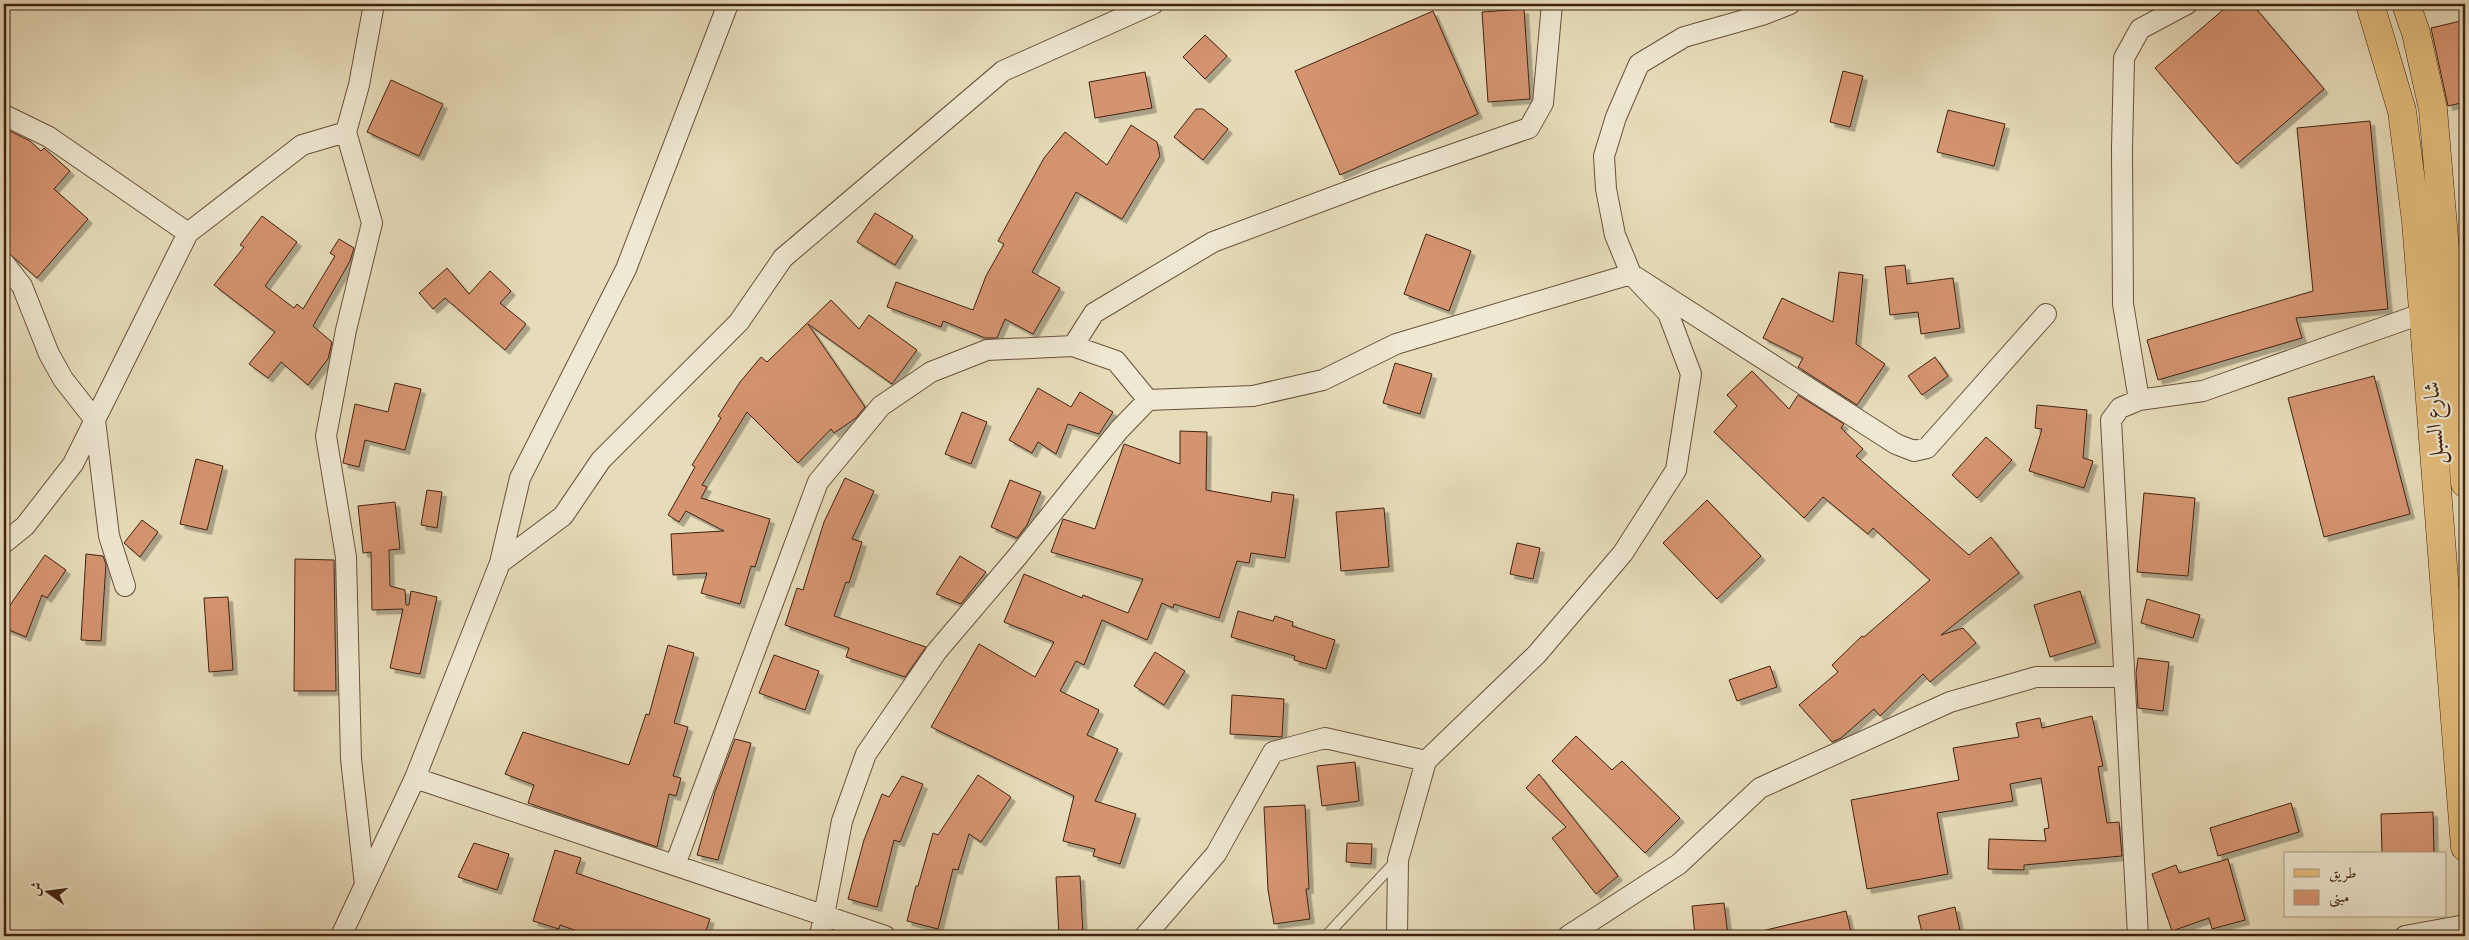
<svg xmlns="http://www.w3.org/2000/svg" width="2469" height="940" font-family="'EB Garamond',Amiri,serif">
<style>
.building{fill:#d59470;stroke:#402211;filter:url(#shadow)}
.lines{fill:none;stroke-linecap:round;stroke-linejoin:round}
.lane-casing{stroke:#6a503b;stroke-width:12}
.street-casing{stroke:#6a503b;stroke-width:22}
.primary-casing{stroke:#402211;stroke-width:29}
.lane{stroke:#efe8d2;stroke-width:10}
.street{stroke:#efe8d2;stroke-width:20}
.primary{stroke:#e4be7d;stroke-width:28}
.labels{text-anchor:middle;stroke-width:4.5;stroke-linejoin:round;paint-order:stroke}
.street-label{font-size:22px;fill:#402211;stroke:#efe8d2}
</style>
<defs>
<filter id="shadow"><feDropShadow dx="4.5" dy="4.5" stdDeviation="0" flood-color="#0004"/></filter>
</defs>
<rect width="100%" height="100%" fill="#e7dcba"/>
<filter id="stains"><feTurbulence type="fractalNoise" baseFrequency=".004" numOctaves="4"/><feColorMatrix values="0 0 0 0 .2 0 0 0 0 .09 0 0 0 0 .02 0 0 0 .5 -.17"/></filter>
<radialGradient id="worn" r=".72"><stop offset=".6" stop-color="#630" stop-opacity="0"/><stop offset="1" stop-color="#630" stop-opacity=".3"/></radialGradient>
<path class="building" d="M2230,4H2252L2324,89L2237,164L2155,68Z
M1524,9L1530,99L1488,102L1482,12Z
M1433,11L1478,114L1340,175L1295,71Z
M2465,20V102L2448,106L2431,28Z
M1205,35L1227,56L1205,79L1183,57Z
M1843,71L1863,76L1850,127L1830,122Z
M1145,72L1152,108L1095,118L1089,82Z
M391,80L443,104L419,156L367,132Z
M1196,109H1203L1228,129L1203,160L1174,137Z
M1948,110L2005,124L1994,166L1937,152Z
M2370,121L2388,309L2296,318L2302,338L2158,380L2147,340L2313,291L2297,128Z
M1131,125L1157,142L1160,156L1122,219L1076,192L1032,272L1060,288L1033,334L1005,319L997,338H985L943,321L941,327L887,307L896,282L973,310L986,276L1004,244L998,241L1044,158L1065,132L1107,165Z
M4,128L30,141L41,151L44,148L70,171L54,189L88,219L37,278L4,249Z
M875,213L913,236L895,265L857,242Z
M262,216L297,242L265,286L294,308L297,304L303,309L335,256L330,253L339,239L354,248L350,261L313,326L332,342L328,359L308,385L281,362L268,378L249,364L275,332L214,285L244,247L240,245Z
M1426,234L1471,251L1449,311L1404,294Z
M1905,265L1907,284L1953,278L1960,328L1921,334L1918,312L1890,315L1885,267Z
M447,268L469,294L490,271L511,291L500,303L526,324L505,350L445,298L433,309L419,293Z
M1839,272L1863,275L1856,344L1885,364L1857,405L1798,367L1803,358L1763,338L1782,298L1833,322Z
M831,300L859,329L869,315L917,350L892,384L808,324L865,407L856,418L834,433L831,429L798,463L747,412L702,485L707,487L701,498L770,519L755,567L751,566L740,604L701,593L707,573L673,575L671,534L724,531L686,511L679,522L668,515L695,467L692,465L721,418L718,416L740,382L761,357L767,362Z
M1935,357L1948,376L1922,395L1908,376Z
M1395,363L1432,374L1420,414L1383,403Z
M1752,371L1789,409L1798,395L1844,424L1841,428L1863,449L1856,456L1969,555L1991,537L2019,573L1941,635L1963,628L1976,643L1930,682L1923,674L1880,716L1874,709L1841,738L1832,742L1799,705L1838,672L1832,665L1862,636L1864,637L1930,580L1873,528L1868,534L1823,497L1804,518L1714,432L1737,406L1727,395Z
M2374,376L2410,514L2324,537L2288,398Z
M395,383L421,389L405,450L365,440L359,467L343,463L355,404L388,412Z
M1038,388L1071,407L1080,392L1113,412L1099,434L1068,424L1056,454L1038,442L1032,453L1009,440Z
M2037,405L2087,410L2083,458L2093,461L2084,488L2029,471L2042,429L2035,428Z
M962,412L987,422L971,464L945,454Z
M1180,431L1207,432L1206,490L1271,502L1272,492L1294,495L1285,558L1251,553L1249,563L1237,561L1219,618L1174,604L1173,608L1162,603L1147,640L1102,620L1084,665L1076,661L1060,691L1099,710L1087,735L1118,749L1095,801L1136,814L1120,864L1093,856L1095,849L1063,841L1074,796L931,727L979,644L1035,677L1054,642L1004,622L1024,574L1082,598L1083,595L1128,613L1143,579L1051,552L1063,519L1095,529L1124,444L1180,464Z
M1986,437L2012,460L1977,498L1952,475Z
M196,459L223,466L207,530L180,524Z
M845,478L874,491L852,539L862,542L849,583L846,582L834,616L926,647L905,677L846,657L849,648L785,625L797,588L803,590L824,522Z
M1010,480L1041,492L1027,525L1017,538L991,527Z
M427,490L442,492L437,528L421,525Z
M2144,493L2195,498L2188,576L2137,572Z
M1707,500L1761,556L1717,599L1663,543Z
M395,502L400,549L389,550L390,586L405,590L406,605H409L411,591L437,597L420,674L390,668L403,609L372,610L371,552L363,553L358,506Z
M1384,508L1389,567L1341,571L1336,512Z
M142,520L158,532L140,557L124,543Z
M1517,543L1540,548L1533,579L1510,574Z
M86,554L103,556L106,564L101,641L81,640Z
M45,555L66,570L47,598L42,595L26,637L4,628V618L8,608Z
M960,556L986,572L961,604L936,594Z
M295,559L334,560L336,691H294Z
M2080,591L2096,643L2050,657L2034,605Z
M228,597L233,670L209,672L204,598Z
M2147,599L2200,615L2193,638L2141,623Z
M1238,611L1273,621L1275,616L1293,622L1292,626L1335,640L1326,669L1294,660L1295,656L1231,637Z
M668,645L694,653L674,723L688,727L673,776L681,778L676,796L669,794L657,847L528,803L534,785L505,774L523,732L629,765L646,714L649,715Z
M1155,652L1185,671L1164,705L1134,686Z
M774,655L819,671L805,710L759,693Z
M2138,658L2169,662L2163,711L2138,708L2136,673Z
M1770,666L1777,687L1737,701L1729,680Z
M1232,695L1284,699L1282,737L1230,734Z
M2092,716L2103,766L2098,767L2107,823L2119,822L2122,856L2024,865V870L1988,869L1989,839L2046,841L2044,829L2049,828L2041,778L2010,784L2013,801L1937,813L1948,874L1867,889L1851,800L1959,780L1953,748L2019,737L2016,723L2040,718L2042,728Z
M1576,736L1612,770L1622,761L1680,818L1645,853L1552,761Z
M735,739L751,743L718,860L697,855L715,792Z
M1355,762L1359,801L1322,806L1317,766Z
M1539,774L1618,876L1596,894L1552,838L1566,827L1526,788Z
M978,775L1011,797L981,842L969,834L958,870L953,869L938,929L907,921L916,886H918L933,833L938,835Z
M902,776L923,784L900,842L894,840L877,907L848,899L864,840L882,794L889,797Z
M2291,803L2299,832L2218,856L2210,828Z
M1305,805L1309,889H1306L1310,919L1274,924L1268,890L1264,807Z
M2433,812L2434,854H2382L2381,814Z
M474,843L509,854L497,890L458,877Z
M1347,843L1372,844L1371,864L1346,862Z
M555,850L581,858L576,873L710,919L704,936H591L560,925L559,929L533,921Z
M2228,859L2245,920L2212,929L2209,918L2172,931L2152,874L2176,865L2179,873Z
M1080,876L1083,936H1059L1056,877Z
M1724,903L1728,936H1695L1692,906Z
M1955,907L1961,936H1923L1918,916Z
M1846,911L1852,936H1767L1766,930Z"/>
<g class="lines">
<defs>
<path id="lane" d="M1326,936L1397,860"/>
<path id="street" d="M4,115L49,137L188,233
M346,132L372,223L346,330L326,436L346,557L351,759L365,885
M4,263L22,286L49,354L63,379L95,420L109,536L125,586
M1073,346L1094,313L1213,242L1373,182L1529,128L1543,103L1552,4
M2139,400L2123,304L2122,149L2124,58L2140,29L2187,4
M4,543L25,526L73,464L188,233L302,145L346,132L359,85L374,4
M500,563L563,516L601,460L739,322L783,258L1003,71L1153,4
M415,778L500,563L520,478L626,269L728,4
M675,865L818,482L881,406L931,372L987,350L1073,346L1116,361L1148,400
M341,936L415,778L885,936
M820,936L842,821L866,754L937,651L1017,557L1119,430L1148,400L1253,396L1323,380L1396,344L1631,274L1896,444L1914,451L1927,448L2046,314
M1145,936L1216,854L1273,752L1325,738L1426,761L1537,654L1623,553L1676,470L1691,374L1668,313L1631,274L1615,235L1606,189L1604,156L1616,117L1639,64L1684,37L1762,15L1790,4
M1397,936L1398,860L1426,761
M1568,936L1679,864L1760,788L1950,702L2036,677H2124
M2138,936L2111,420L2120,408L2139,400L2203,391L2424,313
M2405,936L2465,925"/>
<path id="primary" d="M2370,4L2402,111L2416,221L2465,847
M2406,4L2416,33L2433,109L2465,483"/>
</defs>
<use href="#lane" class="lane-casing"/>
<use href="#street" class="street-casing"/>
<use href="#primary" class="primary-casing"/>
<use href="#lane" class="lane"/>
<use href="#street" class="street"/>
<use href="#primary" class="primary"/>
</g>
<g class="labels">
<g class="street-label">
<text transform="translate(2433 423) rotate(-94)" y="8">شارع السبل</text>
</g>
</g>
<rect width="2469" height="940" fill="none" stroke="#e7dcba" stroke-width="20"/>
<rect x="5" y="5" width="2459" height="930" fill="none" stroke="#402211" stroke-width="2.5"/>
<rect x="10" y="10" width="2449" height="920" fill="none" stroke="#402211"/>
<rect x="2284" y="852" width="162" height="65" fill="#efe8d2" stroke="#a99985"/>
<rect x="2294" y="869" width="25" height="8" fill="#e4be7d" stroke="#a99985"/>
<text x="2329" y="878" font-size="15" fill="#402211">طريق</text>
<rect x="2294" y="890" width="25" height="15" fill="#d59470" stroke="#a99985"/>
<text x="2329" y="902" font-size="15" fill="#402211">مبنى</text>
<g transform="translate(48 892) rotate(284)" stroke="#efe8d2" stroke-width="4" paint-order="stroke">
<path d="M0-4L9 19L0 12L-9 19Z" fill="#402211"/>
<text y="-8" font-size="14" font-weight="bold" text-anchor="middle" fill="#402211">ش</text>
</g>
<rect width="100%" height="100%" filter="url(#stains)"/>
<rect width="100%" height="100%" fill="url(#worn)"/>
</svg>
